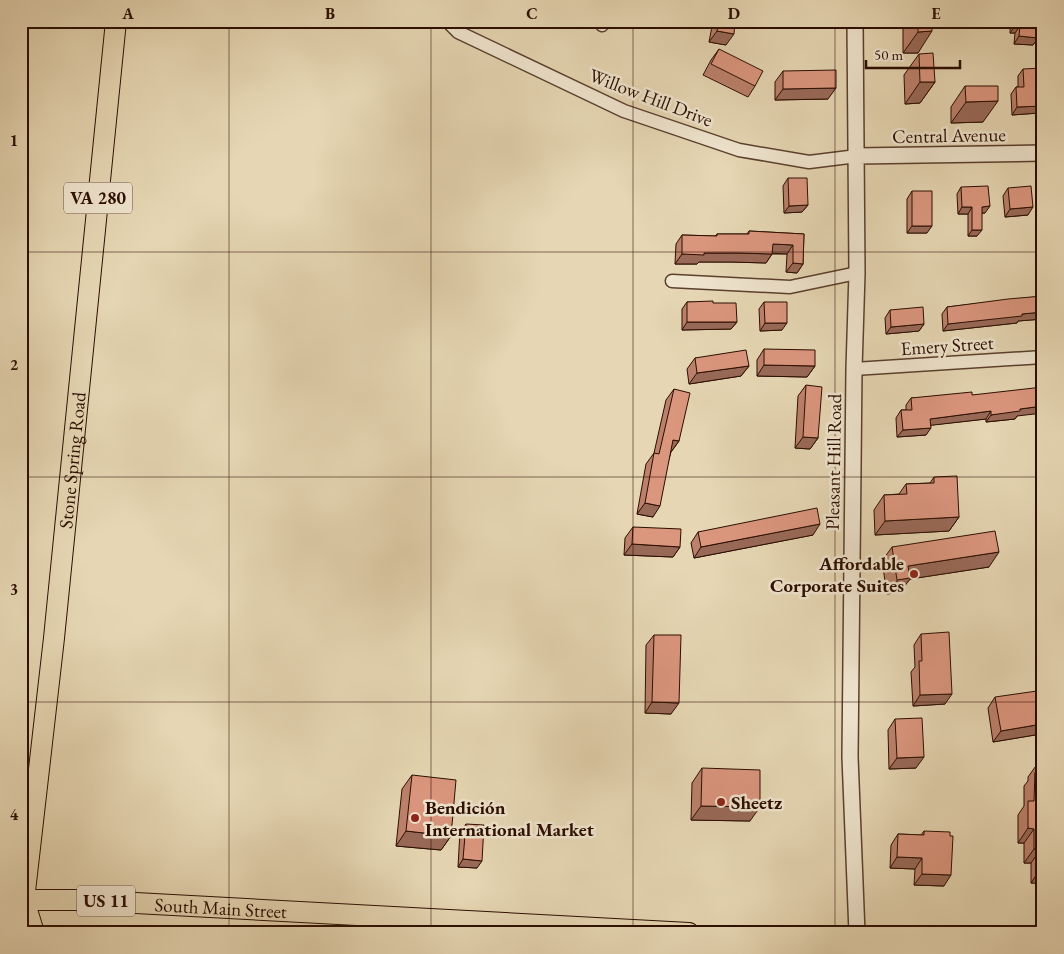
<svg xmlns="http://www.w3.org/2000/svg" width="1064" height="954" font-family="'EB Garamond',serif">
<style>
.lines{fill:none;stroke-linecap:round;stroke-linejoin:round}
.minor-casing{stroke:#5a3f2d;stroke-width:15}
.tertiary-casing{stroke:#5a3f2d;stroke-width:18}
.primary-casing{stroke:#2b0d00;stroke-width:22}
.minor{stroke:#efe4ce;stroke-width:12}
.tertiary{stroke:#efe4ce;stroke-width:15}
.primary{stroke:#e6d6b3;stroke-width:20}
.wall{fill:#bc816c;stroke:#2b0d00}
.shaded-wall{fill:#996958;stroke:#2b0d00}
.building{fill:#db967e;stroke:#2b0d00}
.grid{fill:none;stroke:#2b0d00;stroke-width:1;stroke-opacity:0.55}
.poi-dot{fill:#8f2418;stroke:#efe4ce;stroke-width:2}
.labels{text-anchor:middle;stroke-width:5;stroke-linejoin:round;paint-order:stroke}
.shield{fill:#efe4ce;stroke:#664e3e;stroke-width:1}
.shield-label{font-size:18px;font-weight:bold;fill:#2b0d00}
.street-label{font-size:19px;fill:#2b0d00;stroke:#efe4ce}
.poi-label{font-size:19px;font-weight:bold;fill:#2b0d00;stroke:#efe4ce;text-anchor:start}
.neatline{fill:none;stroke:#2b0d00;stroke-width:2}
.grid-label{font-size:16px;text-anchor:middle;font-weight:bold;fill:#2b0d00}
</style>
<rect width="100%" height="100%" fill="#e6d6b3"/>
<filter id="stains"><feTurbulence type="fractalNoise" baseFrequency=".004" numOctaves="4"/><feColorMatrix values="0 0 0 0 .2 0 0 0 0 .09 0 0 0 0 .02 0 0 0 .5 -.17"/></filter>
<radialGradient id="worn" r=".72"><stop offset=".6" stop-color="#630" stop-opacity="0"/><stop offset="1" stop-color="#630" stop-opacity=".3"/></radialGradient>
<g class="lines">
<defs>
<path id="minor" d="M447,21L458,32L624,111L739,150L809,162L857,156
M602,25L603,21
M672,281L790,287L857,273
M854,369L1043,357"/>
<path id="tertiary" d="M855,21L857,273L854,369L850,757L857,933
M857,156L1043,153"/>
<g id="primary">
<path id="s1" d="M21,900H80L689,933"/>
<path d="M24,900L34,933"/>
<path id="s2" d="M21,907L24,900L54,638L116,21"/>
</g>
</defs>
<use href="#minor" class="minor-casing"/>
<use href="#tertiary" class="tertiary-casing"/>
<use href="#primary" class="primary-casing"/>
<use href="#minor" class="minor"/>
<use href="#tertiary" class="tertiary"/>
<use href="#primary" class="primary"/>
</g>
<path class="wall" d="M713,21H735L726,45L709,42Z
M904,21H932L918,53H903V23Z
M1010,21H1040L1038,38L1033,45L1014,44L1015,33H1010Z
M719,49L755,86L748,97L703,75L711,60Z
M919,54L935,82L920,103L905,104L904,75Z
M1023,69L1043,86V108L1039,113L1012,115L1011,94L1016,87H1018V76Z
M783,71L828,99L775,100V82Z
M965,86L983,122L951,123V107Z
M788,178L808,205L802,212L784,213L783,186Z
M961,187L985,213H982L977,236H968V214H958L957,194Z
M1008,188L1028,215L1005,217L1003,196Z
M912,191L927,233H907V199Z
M749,231L804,234L803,264L797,273L786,272L787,254H772L766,263L732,262H699L697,264H675L676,244L682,235L715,236L717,234H747Z
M1043,296V319L1018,321L1017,323L943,331L942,314L947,307Z
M687,302L713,303L737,322L731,329L682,330V309Z
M764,302L782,330L760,331L759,309Z
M890,310L924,324L919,331L886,334L885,318Z
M764,349L815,366L807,377L757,376V360Z
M695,358L749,366L741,376L689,384L687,369Z
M806,385L818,438L810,449L795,448L798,396Z
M674,389L679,441L671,452L653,517L637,514L646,464L654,453L666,400Z
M972,395L1017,416L1015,419L986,422V419L931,425L926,435L897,437L896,418L901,410H906V405L911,398Z
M934,477L959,517L949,531L875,535L874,510L884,495L899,494L906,484L930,483Z
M633,527L680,547L673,557L624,555L625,538Z
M698,532L813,535L694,558L691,543Z
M892,547L989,567L910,579L900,592L887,594L882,561Z
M921,634L945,704L913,706L911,672L915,667L914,645Z
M654,635L671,714L645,713L646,645Z
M995,697L1035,735L993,742L988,708Z
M895,719L916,768L889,769L888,730Z
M1038,763H1043V883H1031V863H1024V843H1018V815L1024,806V786L1028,781V777Z
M702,768L750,821L691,820L692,783Z
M412,775L451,836L441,850L396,846L402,789Z
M466,824L477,868L458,867L460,831Z
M924,831L944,886L914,885L915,869L890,868L891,845L898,834L921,835Z"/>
<path class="shaded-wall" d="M1015,26H1020L1015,33H1010Z
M717,31L734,34L726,45L709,42Z
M932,31L918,53H903L918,32Z
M1019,36L1038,38L1033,45L1014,44Z
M920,82H935L920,103L905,104Z
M836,88L828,99L775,100L783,89Z
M998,101L983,122L951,123L966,102Z
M1043,106V108L1039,113L1012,115L1017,107Z
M808,205L802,212L784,213L789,206Z
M990,206L985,213H977L982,207Z
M962,207H972L968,214H958Z
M1033,207L1028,215L1005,217L1010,209Z
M912,226H932L927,233H907Z
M972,230H982L977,236H968Z
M773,244L793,245L787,254L766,253Z
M704,253H739L772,254L766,263L732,262H699L697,264H675L682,254Z
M793,263L803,264L797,273L786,272Z
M1043,312V319L1018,321L1017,323L943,331L948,324L1022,314Z
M687,322H737L731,329L682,330Z
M765,323H787L782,330L760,331Z
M924,324L919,331L886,334L891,327Z
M764,365L815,366L807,377L757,376Z
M749,366L741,376L689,384L697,373Z
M1043,406V413L1017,416L1015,419L986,422L991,415L1020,409Z
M991,411L986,419L925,426L930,419Z
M931,428L926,435L897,437L903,430Z
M803,437L818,438L810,449L795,448Z
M673,440L679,441L671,452L665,451Z
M645,503L660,506L653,517L637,514Z
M959,517L949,531L875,535L885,521Z
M820,524L813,535L694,558L701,547Z
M632,544L680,547L673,557L624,555Z
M999,552L989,567L910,579L900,592L887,594L908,566Z
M952,694L945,704L913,706L920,695Z
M652,702L679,703L671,714L645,713Z
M1042,724L1035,735L993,742L1001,731Z
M924,757L916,768L889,769L897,758Z
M701,806L760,807L750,821L691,820Z
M1028,828L1034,829L1024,843H1018Z
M406,831L451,836L441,850L396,846Z
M1034,849H1041L1031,863H1024Z
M897,857L922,858L915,869L890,868Z
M463,859L482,861L477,868L458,867Z
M1041,868H1043V883H1031Z
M922,874L951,875L944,886L914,885Z"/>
<path class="building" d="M719,21H735L734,34L717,31Z
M918,21H932V31L918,32Z
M1015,21H1040L1038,38L1019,36L1020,26H1015Z
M719,49L763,71L755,86L711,64Z
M933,53L935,82H920L919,54Z
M1042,68L1043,106L1017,107L1016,87H1024L1023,69Z
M836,70V88L783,89V71Z
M965,86H998V101L966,102Z
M788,178H807L808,205L789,206Z
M988,186L990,206L982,207V230H972V207H962L961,187Z
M1031,186L1033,207L1010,209L1008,188Z
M912,191H932V226H912Z
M749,231L804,234L803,264L793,263V245L773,244L772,254L739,253H704V255L682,254V235L717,236V234H749Z
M1043,296V312L1022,314V316L948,324L947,307L1008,299Z
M713,301V303H736L737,322H687V302Z
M764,302H787V323H765Z
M923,307L924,324L891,327L890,310Z
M764,349L815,350V366L764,365Z
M746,350L749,366L697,373L695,358Z
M806,385L822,387L818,438L803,437Z
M1043,387V406L1020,409V411L991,415V411L930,419L931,428L903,430L901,410H912L911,398L972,392V395Z
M674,389L690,393L679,441L673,440L660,506L645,503L654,453L659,454Z
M957,476L959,517L885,521L884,495L907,494L906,484L934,483V477Z
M817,508L820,524L701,547L698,532Z
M633,527L681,529L680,547L632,544Z
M995,531L999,552L908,566L910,578L897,580L892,547Z
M949,632L952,694L920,695L919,661H922L921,634Z
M654,635H681L679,703L652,702Z
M1037,691L1042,724L1001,731L995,697Z
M922,718L924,757L897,758L895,719Z
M1038,763H1043V868H1041V849H1034V829L1028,828V801H1034L1035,772H1038Z
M702,768L760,770V807L701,806Z
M412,775L456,780L451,836L406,831Z
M466,824L484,825L482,861L463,859Z
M924,831L950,832V836H953L951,875L922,874V858L897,857L898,834L924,835Z
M134,928L205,931V933H133Z"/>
<path class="grid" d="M229,21V933M431,21V933M633,21V933M835,21V933M21,252H1043M21,477H1043M21,702H1043"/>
<g class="poi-dot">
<circle cx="914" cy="574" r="5"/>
<circle cx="721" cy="802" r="5"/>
<circle cx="415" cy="818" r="5"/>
</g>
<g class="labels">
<g class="shield">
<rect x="64" y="182.5" width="68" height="31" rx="4"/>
<rect x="77" y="885.5" width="58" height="31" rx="4"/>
</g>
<g class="shield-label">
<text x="98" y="204">VA 280</text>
<text x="106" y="907">US 11</text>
</g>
<g class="street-label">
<text transform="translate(651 97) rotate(21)" y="7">Willow Hill Drive</text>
<text transform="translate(949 135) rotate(-1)" y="7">Central Avenue</text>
<text transform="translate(947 345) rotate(-4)" y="7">Emery Street</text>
<text dy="7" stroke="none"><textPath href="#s2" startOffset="450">Stone Spring Road</textPath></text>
<text transform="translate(833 462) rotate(-89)" y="7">Pleasant Hill Road</text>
<text dy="7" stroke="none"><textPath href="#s1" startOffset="200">South Main Street</textPath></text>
</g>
<g class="poi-label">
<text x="904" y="570" text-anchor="end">Affordable<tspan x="904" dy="22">Corporate Suites</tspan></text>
<text x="731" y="809">Sheetz</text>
<text x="425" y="814">Bendición<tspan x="425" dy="22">International Market</tspan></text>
</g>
</g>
<rect width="1064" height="954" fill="none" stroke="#e6d6b3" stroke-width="55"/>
<path d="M866 60v8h94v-8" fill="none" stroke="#2b0d00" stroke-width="2.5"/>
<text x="874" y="60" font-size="15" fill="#2b0d00" stroke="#efe4ce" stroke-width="4" paint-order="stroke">50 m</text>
<rect x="28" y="28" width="1008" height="898" class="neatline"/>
<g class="grid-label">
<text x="128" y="19">A</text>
<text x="330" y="19">B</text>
<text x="532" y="19">C</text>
<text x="734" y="19">D</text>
<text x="936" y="19">E</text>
<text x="14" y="146">1</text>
<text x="14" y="370">2</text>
<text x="14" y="595">3</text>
<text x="14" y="820">4</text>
</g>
<rect width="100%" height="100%" filter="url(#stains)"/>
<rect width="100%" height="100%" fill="url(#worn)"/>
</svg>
